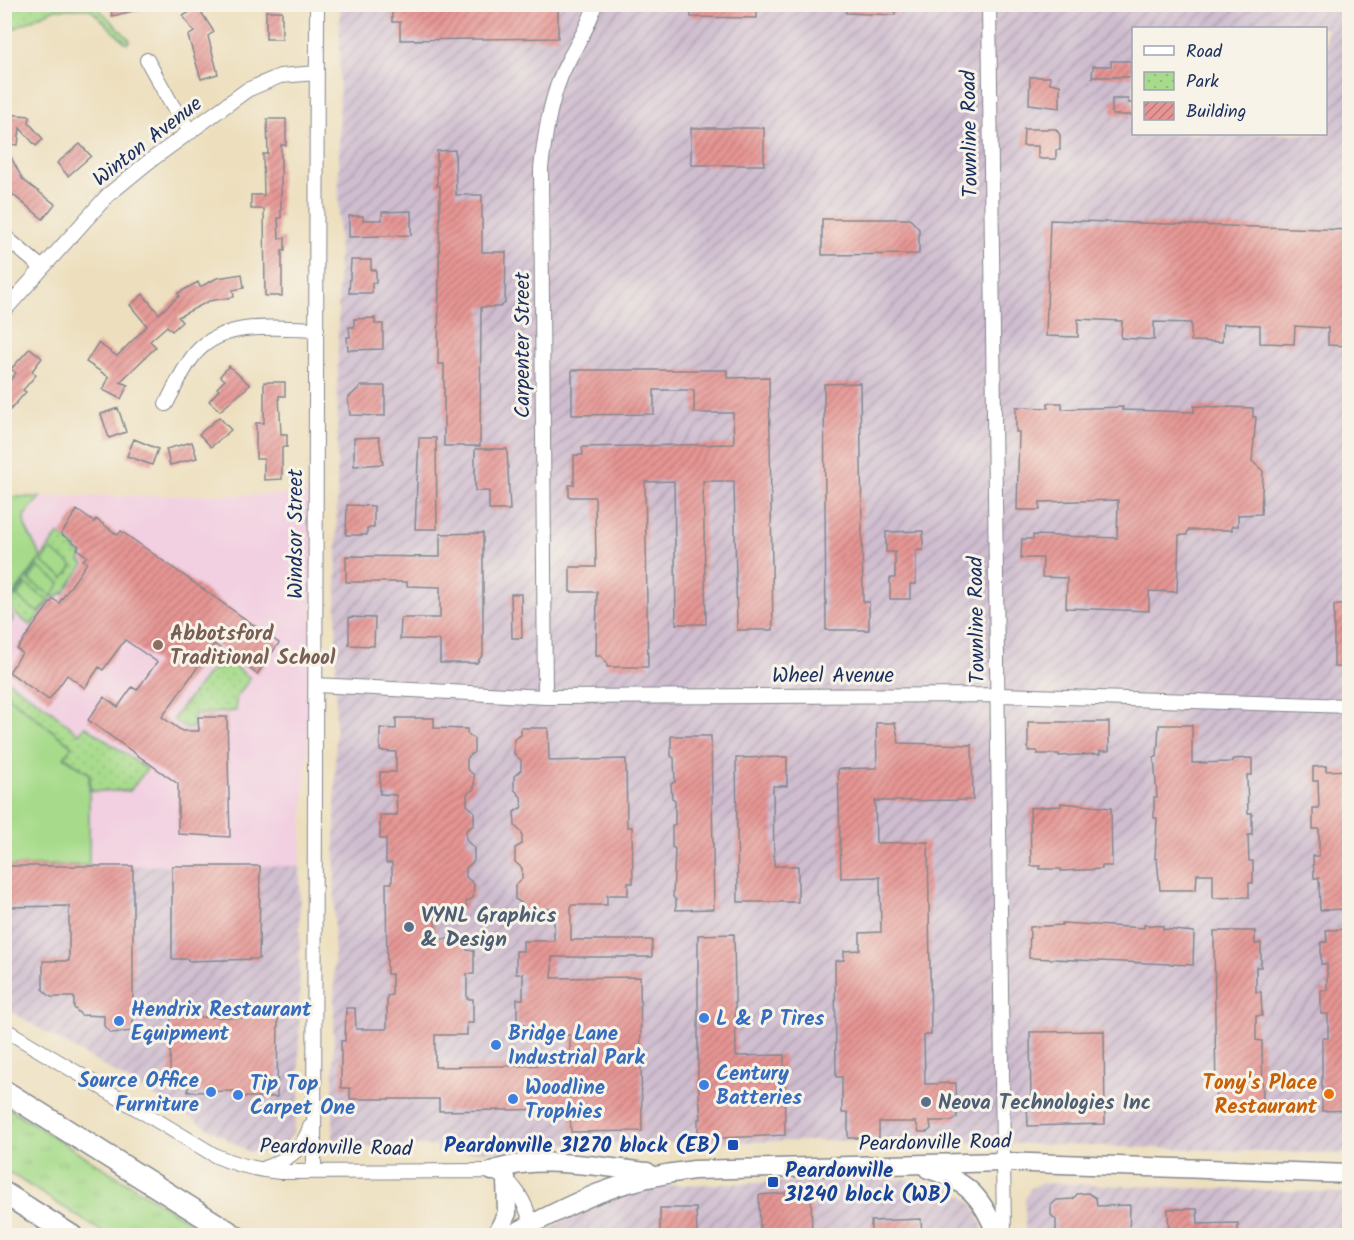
<svg xmlns="http://www.w3.org/2000/svg" width="1354" height="1240" font-family="Kalam,sans-serif">
<style>
.built{fill:#f2cfe1}
.industrial{fill:url(#industrial-furrows);fill-rule:evenodd}
.grass{fill:url(#grass-tufts);stroke:#618574;stroke-width:1.5}
.park{fill:url(#park-dots);stroke:#618574;stroke-width:1.5}
.pitch{fill:#a7db8b;stroke:#618574;stroke-width:1.5}
.building{fill:url(#building-hatch)}
.lines{fill:none;stroke-linecap:round;stroke-linejoin:round}
.minor-casing{stroke:#84878e;stroke-width:16}
.major-casing{stroke:#84878e;stroke-width:21}
.highway-casing{stroke:#84878e;stroke-width:24}
.minor{stroke:#fff;stroke-width:14}
.major{stroke:#fff;stroke-width:18}
.highway{stroke:#fff;stroke-width:21}
.education-dot{fill:#8d6e63;stroke:#f7f3e8;stroke-width:2}
.service-dot{fill:#5c6f8a;stroke:#f7f3e8;stroke-width:2}
.shop-dot{fill:#3f7fe0;stroke:#f7f3e8;stroke-width:2}
.food-dot{fill:#e8710a;stroke:#f7f3e8;stroke-width:2}
.transit-dot{fill:#1a4fb4;stroke:#f7f3e8;stroke-width:2}
.labels{text-anchor:middle;stroke-width:6;stroke-linejoin:round;paint-order:stroke}
.street-label{font-size:21px;fill:#1b2f5e;stroke:#f7f3e8}
.education-label{font-size:21px;font-weight:bold;fill:#785e54;stroke:#f7f3e8;text-anchor:start}
.service-label{font-size:21px;font-weight:bold;fill:#4e5e75;stroke:#f7f3e8;text-anchor:start}
.shop-label{font-size:21px;font-weight:bold;fill:#366cbe;stroke:#f7f3e8;text-anchor:start}
.food-label{font-size:21px;font-weight:bold;fill:#c56008;stroke:#f7f3e8;text-anchor:end}
.transit-label{font-size:21px;font-weight:bold;fill:#164399;stroke:#f7f3e8;text-anchor:end}
</style>
<defs>
<pattern id="industrial-furrows" width="10" height="10" patternUnits="userSpaceOnUse" patternTransform="scale(1.5)"><rect width="10" height="10" fill="#cfbdcf"/><path d="M-1 1l2-2M0 10L10 0M9 11l2-2" fill="none" stroke="#a79aab"/></pattern>
<pattern id="grass-tufts" width="24" height="20" patternUnits="userSpaceOnUse" patternTransform="scale(1.5)"><rect width="24" height="20" fill="#a7db8b"/><path d="M3 7l-1-3M5 7V3M7 7l1-3M15 17l-1-3M17 17v-4M19 17l1-3" fill="none" stroke="#8fbc7a"/></pattern>
<pattern id="park-dots" width="8" height="8" patternUnits="userSpaceOnUse" patternTransform="scale(1.5)"><rect width="8" height="8" fill="#a7db8b"/><path d="M2 2h.1M6 6h.1" fill="none" stroke="#8fbc7a" stroke-width="1.8" stroke-linecap="round"/></pattern>
<pattern id="building-hatch" width="6" height="6" patternUnits="userSpaceOnUse" patternTransform="scale(1.5)"><rect width="6" height="6" fill="#e69593"/><path d="M-1 1l2-2M0 6l6-6M5 7l2-2" fill="none" stroke="#ba7a7b"/></pattern>
</defs>
<rect width="100%" height="100%" fill="#f7f3e8"/>
<filter id="ink" filterUnits="userSpaceOnUse"><feTurbulence type="fractalNoise" baseFrequency=".0167" numOctaves="2"/><feDisplacementMap in="SourceGraphic" scale="12" xChannelSelector="R" yChannelSelector="G"/><feConvolveMatrix kernelMatrix="1 2 1 2 8 2 1 2 1" color-interpolation-filters="sRGB"/></filter>
<filter id="wash" filterUnits="userSpaceOnUse"><feTurbulence type="fractalNoise" baseFrequency=".008" numOctaves="4" result="noise"/><feDisplacementMap in="SourceGraphic" scale="24" xChannelSelector="R" yChannelSelector="G"/><feGaussianBlur stdDeviation="1.35" result="paint"/><feColorMatrix in="noise" values="0 0 0 0 0 0 0 0 0 0 0 0 0 0 0 0 0 1.4 0 .05"/><feComposite in="paint" operator="in"/></filter>
<g filter="url(#wash)">
<rect width="100%" height="100%" fill="#eddfbd"/>
<path class="built" d="M313,494L312,683L300,866H5L4,497Z"/>
<path class="industrial" d="M340,5H1349V1154L899,1140L556,1144V1151L437,1152V1146L333,1147ZM1134,28H1326V134H1134Z
M5,865L300,866L299,1107L293,1132L286,1144L272,1152H249L5,1008Z
M908,1179L951,1187L966,1198L976,1209L985,1235L536,1236L609,1198L670,1185Z
M1042,1183L1349,1193V1235L1025,1236V1199L1031,1188Z"/>
<path class="grass" d="M5,1106L210,1235H107L5,1170Z"/>
<path class="park" d="M5,4L95,5L130,40L127,44L90,9H55L5,33Z
M58,534L77,547L74,550L83,556L80,561L84,564L63,594L61,593L57,598L53,596L31,626L15,614L10,603Z
M225,666H234L250,678L236,699V711L194,715L193,728H184L173,719L210,671Z
M5,679L48,708L79,734L85,726L147,769L130,791H91L90,774L64,756L71,745L5,694Z"/>
<path class="pitch" d="M5,497H40L24,516L25,526L41,557L7,604L13,619L5,632Z
M51,550L73,566L64,578L42,562Z
M38,567L60,583L52,596L29,580Z
M26,584L48,601L39,613L17,597Z
M4,694L72,746L64,757L89,774V865L5,866Z"/>
<g id="blocks">
<path class="building" d="M110,4H142V9L112,16Z
M392,4H558V38L400,40V22H392Z
M691,4H757V18L691,17Z
M846,4H896L895,15L846,13Z
M198,7L214,32L208,36L218,74L201,79L188,36L194,32L183,16Z
M266,11H282V39H266Z
M1111,61H1131V77H1092L1093,66H1111Z
M1030,77H1050V83L1060,85V108L1029,104Z
M1112,99H1128V103H1134V115H1112Z
M5,114L30,116L29,123L43,139L36,146L20,128L18,145L4,144Z
M267,119H286V145H281V218H278L279,238H285V251H282V296H265L264,209H251V195H264L263,154H268Z
M691,128H764V165H691Z
M1024,129H1056L1060,135V150H1056V159H1041L1038,157V146H1023Z
M4,144L23,180L55,204L43,219L13,195L9,197L4,189Z
M80,144L91,156L68,176L57,163Z
M455,150L456,195H482V252H506L505,303L500,307H481L480,446H444V364H438L440,186H437V151Z
M411,211V235L349,237V216H363V220H382V212Z
M822,219H910L919,229V254L822,255Z
M1050,220L1350,230V346L1328,345V328L1295,326L1294,344L1260,343V325L1223,324L1222,342L1191,341V323L1154,322V340L1121,338L1122,321L1078,319V337L1046,336Z
M351,260H371V270H376V283H372V293H349Z
M242,274L244,288L233,290L234,297L209,301L178,317L182,322L172,331L167,326L150,341L156,347L120,382L128,385L121,399L103,390L109,377L86,362L98,343L117,356L147,326L130,305L143,294L159,314L179,296L178,293L198,282L200,287L217,278Z
M375,318V324H383V349L348,350L347,337H350L349,327H354V319Z
M30,348L42,358L32,371L36,375L23,390L26,392L4,417V386L16,373L11,369Z
M229,366L250,385L220,411L209,401L219,390L217,388L225,380L220,376Z
M572,370H727V378L769,377L773,630H737L734,481H703L706,624H676L674,481L645,482L648,667H607V663L601,656H596L597,592H570V567H596L595,497H569V485H574V455H583L582,447L734,444L733,413H694V390H654V414L572,415Z
M264,382H285V396H279L281,434H287V447H282V479L264,480V459H256V423H264Z
M860,383L863,602H869V630H826L824,384Z
M361,386H385V416L350,415L348,398Z
M1048,403H1062V409L1123,407L1122,410L1194,412V406L1253,408V417H1256L1252,461L1263,471L1261,514L1238,515V526H1232V530H1188L1187,535H1179L1177,592L1149,591V611L1066,608L1067,578L1042,577L1043,558H1021L1022,539H1033V535L1117,538L1118,500L1040,502V510H1017L1019,432H1016V407L1048,408Z
M118,408L126,432L109,438L101,414Z
M219,417L231,430L211,447L199,434Z
M379,437L383,464L354,466V438Z
M419,438H436L437,529H415Z
M134,439L158,449L152,465L127,456Z
M192,442L197,458L170,465L166,449Z
M475,449H507L510,510H489V491H475Z
M347,505L374,506V528H367V535H346Z
M77,510L94,522L96,519L118,535L121,531L279,643L257,674L214,644L162,717L182,731H199L198,717H227L230,837L178,834V784L88,720L104,697L118,707L132,687L137,690L157,662L125,640L103,670L99,667L85,688L67,675L49,700L9,672L22,653L17,649L53,599L59,603L87,563L83,560L87,556L77,549L79,546L61,534Z
M923,531V550H916V584H910V599H890V578H895V552H886V532Z
M483,533V654L477,663H440V640L400,639L401,618H440V587L407,586V582H346V556L440,557V534Z
M511,594H521L522,638H512Z
M1334,605H1350V667H1334Z
M349,617L375,618L374,646L349,645Z
M396,718H434V728L467,729V733L474,739V752L467,758V769L474,775V789L467,794V805L474,811V825L466,830V840L474,848V861L466,868V877L474,884L473,898L466,902V910L435,909V939H467V950L474,951V974H467V999H473V1023H467V1035H435V1067L570,1065V1035L524,1036V1024H517V999H523V974H516V951H523V941H554V909H523V904L515,899V885L522,879V868L515,862V848L522,844V833L515,826L514,812L522,807L521,797L514,789V776L521,770V760L514,754V739L521,735V728H548L549,761L626,759L627,827H632L633,883H628V895H607V905H571V940H652V957H552V978L640,977L642,1131L571,1132L570,1109L439,1111V1099H350V1088H341V1041H345L346,1008H355L356,1029H387V996L392,995V974H387L386,883H392V863H386V839H380V815H397L396,795L380,794V772H396V752L380,751V728L396,729Z
M1028,722H1109V751H1100V754L1059,756V754H1037V751H1028Z
M876,723H895L899,743L972,745L973,800L875,801L876,843L928,842L931,1035H924L925,1084L956,1083L957,1117L952,1121H930L931,1129L927,1132H919L916,1122H879V1138H848V1113H842V1077H836L835,961L844,960V951L860,950V933L881,932L880,877L841,878L838,769L877,768Z
M1159,725H1192V763L1233,762V759L1252,758V775H1247L1248,813H1252V835H1248L1249,861H1253V883H1249V897L1213,898V874H1197L1196,890H1160L1157,859H1155L1157,818H1154V797H1157L1154,757H1157Z
M671,736H711L714,909L676,910V900L673,897L675,849L672,847V826L675,824V800L672,798L671,784L675,782L674,758L671,756Z
M787,757V786H773L774,866H798V902H738L736,758Z
M1326,766V771L1350,770V909L1320,910L1319,878H1314L1313,856H1319V829H1313V808H1319L1318,781H1313V767Z
M1061,803L1111,808L1112,866H1102V869L1061,871V869H1040V866H1031L1030,808L1061,806Z
M4,866H133V1031L111,1033L104,1026V1016L81,1015L74,1008V997H51L43,990V961H69V906L4,907Z
M172,866H260L259,959L188,961V959H172Z
M1062,923L1144,928V925L1163,926V929L1194,932L1193,965L1029,958L1030,927L1062,925Z
M1350,929V1110L1322,1111V1038H1328V1014H1321V990H1327V964H1321V942H1327L1326,930Z
M1214,931H1255V944L1261,943V967H1256V992H1261L1262,1016H1256V1040L1262,1041L1263,1108L1216,1107Z
M734,934L736,1056L784,1055L785,1135L698,1139V1119H701L698,1080V935Z
M171,1017L278,1018L277,1097H240L234,1091L188,1092V1086L179,1085V1077H170Z
M1104,1031L1105,1124L1028,1126L1027,1103H1031L1030,1032Z
M811,1191L812,1236H760L759,1195Z
M1088,1193L1096,1198L1097,1206L1130,1205L1129,1236H1056V1220L1051,1215V1205L1057,1200L1073,1199L1077,1194Z
M660,1208H696L697,1236H660Z
M1168,1209H1197L1198,1224L1238,1223V1236H1169Z
M921,1219L922,1236H871V1221Z"/>
</g>
</g>
<g filter="url(#ink)">
<use href="#blocks" fill-opacity="0" stroke="#84878e" stroke-width="1.5"/>
<g class="lines">
<defs>
<path id="minor" d="M989,4L1004,1236
M147,60L172,105L191,132
M4,236L41,267
M4,311L108,195L147,163L247,90L280,76L317,73
M166,404C174,389 181,373 191,359C219,319 274,328 317,329
M316,685L545,697L998,695L1350,706
M545,697L541,168C545,136 549,106 561,76C571,51 588,31 595,4
M4,1029L216,1156C237,1165 256,1170 280,1172L492,1171C515,1182 524,1200 532,1224
M262,1169C286,1160 302,1152 310,1127
M314,1172L317,4"/>
<path id="major" d="M928,1169C967,1181 983,1197 997,1236
M492,1171C535,1154 602,1167 647,1172
M496,1236L507,1213L506,1177
M509,1236C574,1202 620,1178 694,1170L1003,1162L1350,1174"/>
<path id="highway" d="M4,1091L235,1236
M4,1193L72,1236"/>
</defs>
<use href="#minor" class="minor-casing"/>
<use href="#major" class="major-casing"/>
<use href="#highway" class="highway-casing"/>
<use href="#minor" class="minor"/>
<use href="#major" class="major"/>
<use href="#highway" class="highway"/>
</g>
</g>
<circle class="education-dot" cx="158" cy="645" r="6"/>
<g class="service-dot">
<circle cx="409" cy="927" r="6"/>
<circle cx="926" cy="1102" r="6"/>
</g>
<g class="shop-dot">
<circle cx="704" cy="1018" r="6"/>
<circle cx="119" cy="1021" r="6"/>
<circle cx="496" cy="1045" r="6"/>
<circle cx="704" cy="1085" r="6"/>
<circle cx="211" cy="1092" r="6"/>
<circle cx="238" cy="1095" r="6"/>
<circle cx="513" cy="1099" r="6"/>
</g>
<circle class="food-dot" cx="1329" cy="1094" r="6"/>
<g class="transit-dot">
<rect x="727" y="1139" width="12" height="12" rx="3"/>
<rect x="767" y="1176" width="12" height="12" rx="3"/>
</g>
<g class="labels">
<g class="street-label">
<text transform="translate(969 134) rotate(-91)" y="7">Townline Road</text>
<text transform="translate(147 141) rotate(-38)" y="7">Winton Avenue</text>
<text transform="translate(522 345) rotate(-90)" y="7">Carpenter Street</text>
<text transform="translate(295 534) rotate(-90)" y="7">Windsor Street</text>
<text transform="translate(976 620) rotate(-91)" y="7">Townline Road</text>
<text x="833" y="682">Wheel Avenue</text>
<text transform="translate(935 1142) rotate(-1)" y="7">Peardonville Road</text>
<text transform="translate(336 1147) rotate(1)" y="7">Peardonville Road</text>
</g>
<g class="education-label">
<text x="170" y="640">Abbotsford<tspan x="170" dy="24">Traditional School</tspan></text>
</g>
<g class="service-label">
<text x="421" y="922">VYNL Graphics<tspan x="421" dy="24">&amp; Design</tspan></text>
<text x="938" y="1109">Neova Technologies Inc</text>
</g>
<g class="shop-label">
<text x="131" y="1016">Hendrix Restaurant<tspan x="131" dy="24">Equipment</tspan></text>
<text x="716" y="1025">L &amp; P Tires</text>
<text x="508" y="1040">Bridge Lane<tspan x="508" dy="24">Industrial Park</tspan></text>
<text x="716" y="1080">Century<tspan x="716" dy="24">Batteries</tspan></text>
<text x="199" y="1087" text-anchor="end">Source Office<tspan x="199" dy="24">Furniture</tspan></text>
<text x="250" y="1090">Tip Top<tspan x="250" dy="24">Carpet One</tspan></text>
<text x="525" y="1094">Woodline<tspan x="525" dy="24">Trophies</tspan></text>
</g>
<g class="food-label">
<text x="1317" y="1089">Tony's Place<tspan x="1317" dy="24">Restaurant</tspan></text>
</g>
<g class="transit-label">
<text x="721" y="1152">Peardonville 31270 block (EB)</text>
<text x="785" y="1177" text-anchor="start">Peardonville<tspan x="785" dy="24">31240 block (WB)</tspan></text>
</g>
</g>
<rect width="1354" height="1240" fill="none" stroke="#f7f3e8" stroke-width="24"/>
<rect x="1132" y="27" width="195" height="108" fill="#f7f3e8" stroke="#9fa5b1" stroke-width="1.5"/>
<rect x="1144" y="46" width="30" height="9" fill="#ffffff" stroke="#9fa5b1" stroke-width="1.5"/>
<text x="1186" y="57" font-size="18" fill="#1b2f5e">Road</text>
<rect x="1144" y="72" width="30" height="18" fill="url(#park-dots)" stroke="#9fa5b1" stroke-width="1.5"/>
<text x="1186" y="87" font-size="18" fill="#1b2f5e">Park</text>
<rect x="1144" y="102" width="30" height="18" fill="url(#building-hatch)" stroke="#9fa5b1" stroke-width="1.5"/>
<text x="1186" y="117" font-size="18" fill="#1b2f5e">Building</text>
</svg>
